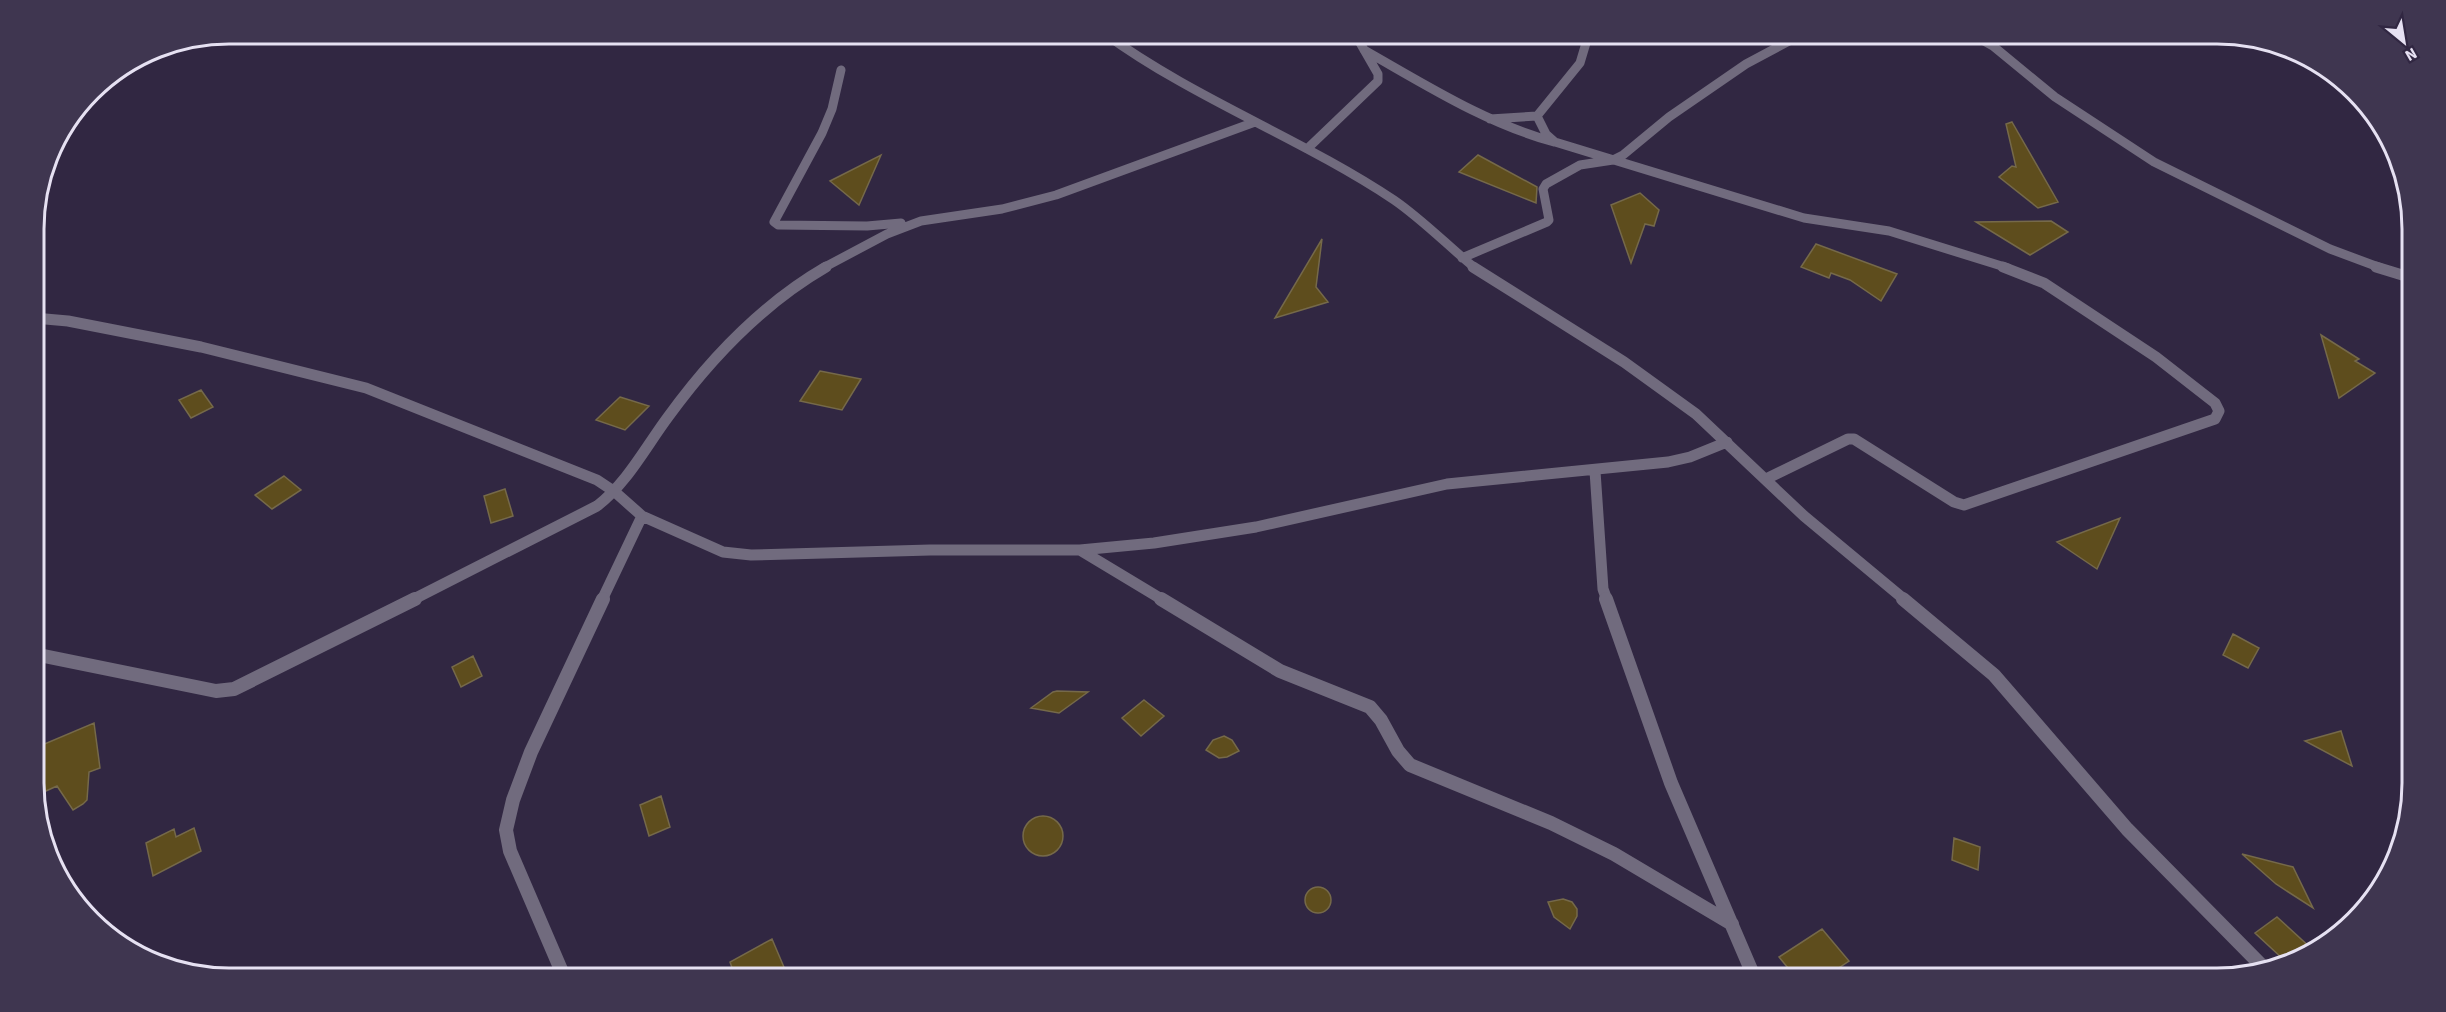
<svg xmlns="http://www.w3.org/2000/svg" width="2446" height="1012" font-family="'Source Sans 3',sans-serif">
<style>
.building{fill:#5e4d1d;stroke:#75694a;stroke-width:1.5}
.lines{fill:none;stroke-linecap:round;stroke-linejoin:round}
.street-far2{stroke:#716b7e;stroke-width:9}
.street-far1{stroke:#716b7e;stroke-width:11}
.street{stroke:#716b7e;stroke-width:14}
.rim{fill:none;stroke:#e6e1f2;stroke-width:3}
</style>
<rect width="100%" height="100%" fill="#312742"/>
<path class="building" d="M2012,122L2058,202L2038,208L1999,177L2012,166L2016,167L2006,124Z
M881,155L859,205L830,181Z
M1478,155L1537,187L1536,203L1459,172Z
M1640,193L1659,210L1654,226L1645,224L1631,263L1611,205Z
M2051,221L2068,232L2030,255L1976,222Z
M1322,239L1316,287L1328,302L1275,318Z
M1816,244L1897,274L1881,301L1850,280L1831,273L1829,278L1801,267Z
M2321,335L2359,359L2355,361L2375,373L2339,398Z
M820,371L861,379L842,410L800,401Z
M201,390L213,407L191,418L179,400Z
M620,397L649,406L625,430L596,420Z
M284,476L301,490L272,509L255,495Z
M505,489L513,516L491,523L484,496Z
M2120,518L2097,569L2057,542Z
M2233,634L2259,648L2248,668L2223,655Z
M473,656L482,676L461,687L452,667Z
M1053,692L1057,691L1088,692L1059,713L1031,708Z
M1144,700L1164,716L1141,736L1122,718Z
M94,723L100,768L89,772L87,800L83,804L73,810L57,786L37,795L35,748Z
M2341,731L2352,766L2305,741Z
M1224,736L1232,740L1239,751L1227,757L1219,758L1206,750L1213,740Z
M661,796L670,827L649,836L640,805Z
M1023 836a20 20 0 1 1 40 0a20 20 0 1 1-40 0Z
M194,828L201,851L153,876L146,843L174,829L176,837Z
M1954,838L1980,847L1978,870L1952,860Z
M2242,854L2293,867L2313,908L2276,884Z
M1305 900a13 13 0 1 1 26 0a13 13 0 1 1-26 0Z
M1563,899L1572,902L1577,909V916L1570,929L1554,917L1548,902Z
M2277,917L2313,950L2284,960L2255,933Z
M1822,929L1849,961L1822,979H1797L1779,957Z
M772,939L789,979H736L730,962Z"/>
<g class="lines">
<path class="street-far2" d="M1104,33C1194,99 1301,138 1394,200C1423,220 1448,246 1475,268
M1589,33L1580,63L1537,116L1546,134L1555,142L1804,218L1889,231L2008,268
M1970,33L1993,46L2055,97L2154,162L2330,249L2381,268
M1364,50C1426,85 1485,123 1554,142
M841,70L832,109L822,133L774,222L778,225L867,226L901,223
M1490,119L1537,116
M1307,149L1378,81V74L1359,41L1360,36L1364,33
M1462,258L1547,222L1549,220L1543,189L1546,184L1580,165L1613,160L1623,155L1669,117L1746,64L1804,33
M823,268L887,234L921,221L1002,209L1056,195L1255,122"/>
<path class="street-far1" d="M1473,267L1624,362L1696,414L1804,516L1905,600
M2376,267L2412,278
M34,318L68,321L201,347L366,388L597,480L615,492L642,516L723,552L751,555L930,550H1080L1154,543L1256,527L1447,484L1668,462L1690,457L1727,442
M1595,471L1603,589L1607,600
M1766,479L1848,439H1854L1954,502L1964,505L2215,419L2219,411L2215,403L2156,357L2044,283L2003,267
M1080,550L1163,600
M412,600L597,506C627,483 645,448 668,417C710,359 764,303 826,267
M602,600L642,516"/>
<path class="street" d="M1161,599L1280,671L1370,707L1381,720L1398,751L1410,765L1551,823L1614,854L1732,924
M1606,599L1671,783L1755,979
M1903,599L1994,675L2127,829L2263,967
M34,654L216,691L234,689L415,599
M565,979L510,851L506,830L513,800L531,752L603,599"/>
</g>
<path d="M0 0H2446V1012H0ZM229 44H2217A185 185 0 0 1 2402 229V783A185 185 0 0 1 2217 968H229A185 185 0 0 1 44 783V229A185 185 0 0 1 229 44Z" fill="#3f3650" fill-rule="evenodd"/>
<path class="rim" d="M229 44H2217A185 185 0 0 1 2402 229V783A185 185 0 0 1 2217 968H229A185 185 0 0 1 44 783V229A185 185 0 0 1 229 44Z"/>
<g transform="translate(2404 42) rotate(150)" stroke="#312742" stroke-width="4.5" paint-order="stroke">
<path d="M0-4.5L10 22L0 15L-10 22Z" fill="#e6e1f2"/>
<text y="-9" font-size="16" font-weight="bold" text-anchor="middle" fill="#e6e1f2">N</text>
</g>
</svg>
